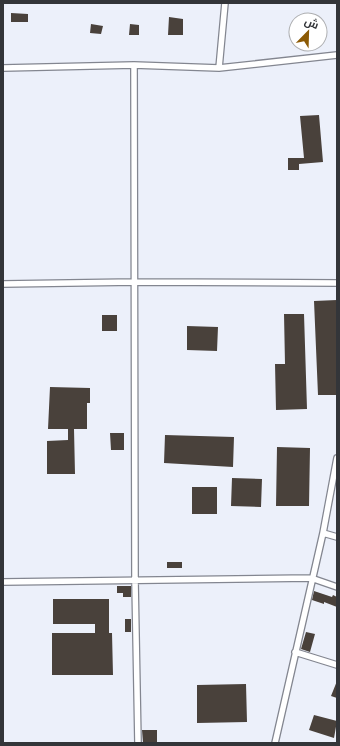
<svg xmlns="http://www.w3.org/2000/svg" width="340" height="746" font-family="'Space Grotesk',Cairo,sans-serif">
<style>
.building{fill:#49413b}
.lines{fill:none;stroke-linecap:round;stroke-linejoin:round}
.minor-casing{stroke:#838690;stroke-width:8}
.minor{stroke:#fff;stroke-width:5.5}
</style>
<rect width="100%" height="100%" fill="#ecf0fa"/>
<path class="building" d="M11,13L28,14V22H11Z
M169,17L183,19V35H168Z
M91,24L103,26L101,34L90,33Z
M130,24L139,25V35H129Z
M319,115L323,162L299,164V170H288V158H304L300,116Z
M337,300V395H318L314,301Z
M284,314H304L307,409L276,410L275,364H285Z
M102,315H117V331H102Z
M187,326L218,327L217,351L187,350Z
M50,387L90,388V403H87V429H74L75,474H47V441L68,440V429H48Z
M110,433H124V450H111Z
M165,435L234,437L233,467L164,463Z
M277,447L310,448L309,506H276Z
M232,478L262,479L261,507L231,506Z
M192,487H217V514H192Z
M167,562H182V568H167Z
M117,586H131V597H123V593H117Z
M314,591L332,597L333,595L337,597V607L324,602V604L312,600Z
M53,599H109V633H112L113,675H52V633H95V624H53Z
M125,619H131V632H125Z
M306,632L315,634L310,652L301,649Z
M337,681V698L331,696Z
M246,684L247,722L197,723V685Z
M314,715L337,721L334,738L309,730Z
M142,730H157V743H143Z"/>
<g class="lines">
<defs>
<path id="minor" d="M134,65L135,581L138,743
M3,68L134,65L219,68L337,55
M219,68L225,3
M3,284L135,282L337,283
M323,533L337,537
M3,582L311,578L337,587
M295,652L337,665
M275,743L323,533L337,458"/>
</defs>
<use href="#minor" class="minor-casing"/>
<use href="#minor" class="minor"/>
</g>
<rect width="340" height="746" fill="none" stroke="#333539" stroke-width="8"/>
<g transform="translate(308 32) rotate(23)"><circle r="19" fill="#ffffff" stroke="#adaeb0"/>
<path d="M0-3L7 15L0 10L-7 15Z" fill="#8c5a04"/>
<text y="-6" font-size="11" font-weight="bold" text-anchor="middle" fill="#333539">ش</text>
</g>
</svg>
